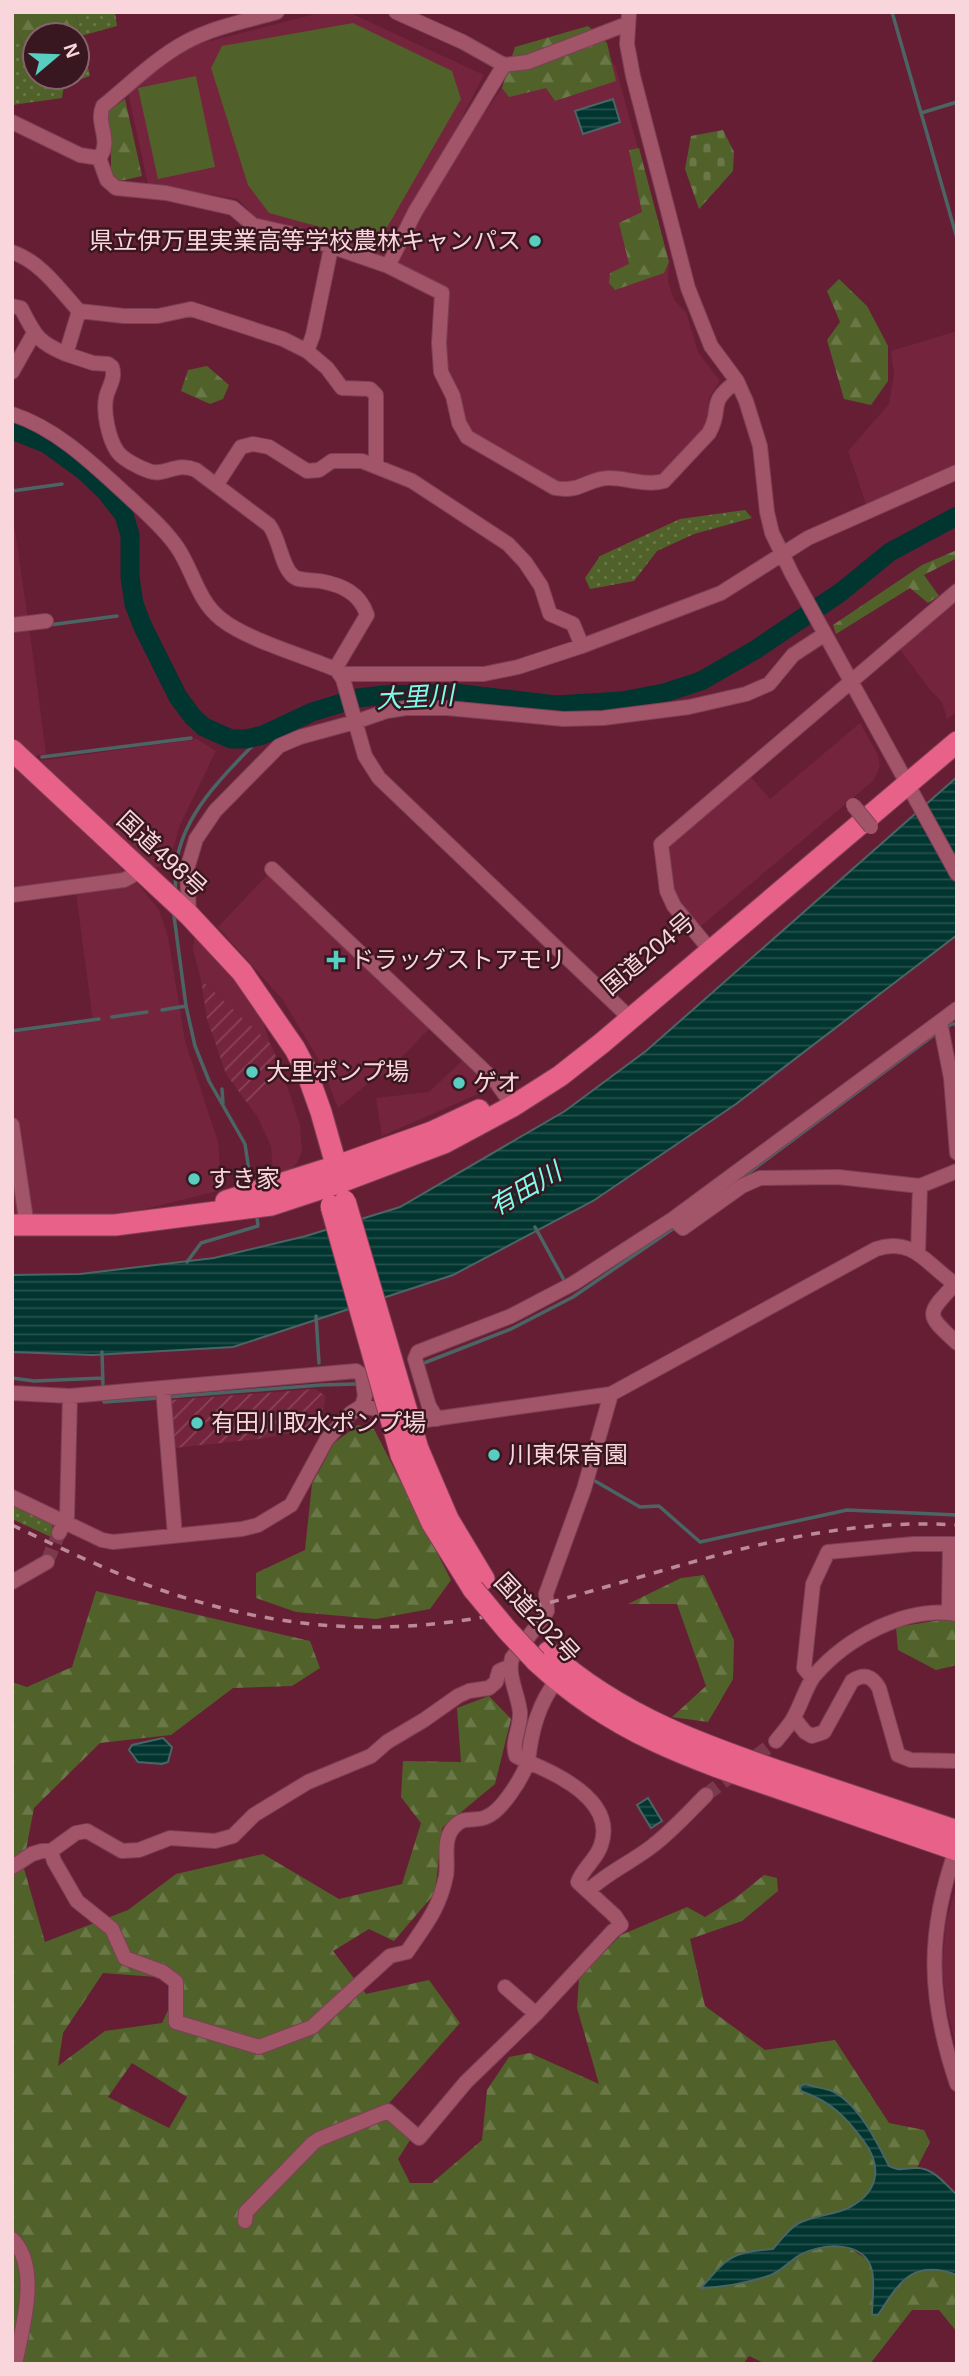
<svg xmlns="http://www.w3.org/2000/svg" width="969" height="2376" font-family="Arial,'Noto Sans JP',sans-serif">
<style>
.built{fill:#75243e}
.industrial{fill:url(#industrial-furrows)}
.grass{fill:url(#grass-dots)}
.forest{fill:url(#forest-firs);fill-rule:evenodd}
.cemetery{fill:url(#cemetery-stones)}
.park{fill:#50622a}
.water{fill:url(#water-rules);stroke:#4b6564;stroke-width:2}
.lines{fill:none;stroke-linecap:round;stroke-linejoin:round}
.stream{stroke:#4b6564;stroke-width:3.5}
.river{stroke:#013530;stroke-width:19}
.minor-tunnel{stroke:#7c394e;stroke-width:14;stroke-dasharray:14 7;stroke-linecap:butt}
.minor-casing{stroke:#7d4056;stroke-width:16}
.highway-casing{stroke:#7d4056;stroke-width:23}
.minor{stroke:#a25469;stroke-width:14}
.highway{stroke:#e86189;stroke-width:21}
.rail{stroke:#bc8997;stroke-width:3.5;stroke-dasharray:9 9;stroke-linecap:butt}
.minor-bridge-casing{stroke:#7d4056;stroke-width:16;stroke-linecap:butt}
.highway-bridge-casing{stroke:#7d4056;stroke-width:23;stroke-linecap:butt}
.minor-bridge{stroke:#a25469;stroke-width:14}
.highway-bridge{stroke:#e86189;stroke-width:21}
.poi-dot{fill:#58cec0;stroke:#381720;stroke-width:2.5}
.labels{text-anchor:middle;stroke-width:5;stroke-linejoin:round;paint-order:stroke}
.poi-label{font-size:24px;fill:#f9d5dc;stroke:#381720;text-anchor:start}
.street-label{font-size:24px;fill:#f9d5dc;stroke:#381720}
.water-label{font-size:26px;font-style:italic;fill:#7dfcec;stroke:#381720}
</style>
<defs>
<pattern id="industrial-furrows" width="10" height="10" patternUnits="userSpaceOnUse" patternTransform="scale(1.75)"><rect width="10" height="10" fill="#75243e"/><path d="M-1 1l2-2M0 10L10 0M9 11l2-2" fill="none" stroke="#894359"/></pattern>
<pattern id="grass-dots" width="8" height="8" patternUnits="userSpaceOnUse" patternTransform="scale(1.75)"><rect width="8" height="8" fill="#50622a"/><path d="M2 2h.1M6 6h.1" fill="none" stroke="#6a7848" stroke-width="1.8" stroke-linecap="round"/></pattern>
<pattern id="forest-firs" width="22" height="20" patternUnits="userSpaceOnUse" patternTransform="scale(1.75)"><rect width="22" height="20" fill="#50622a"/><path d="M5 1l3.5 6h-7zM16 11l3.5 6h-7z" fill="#6a7848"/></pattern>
<pattern id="cemetery-stones" width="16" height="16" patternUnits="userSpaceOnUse" patternTransform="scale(1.75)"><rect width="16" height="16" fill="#50622a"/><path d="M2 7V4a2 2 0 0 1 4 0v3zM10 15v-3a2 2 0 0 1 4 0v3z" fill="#6a7848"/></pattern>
<pattern id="water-rules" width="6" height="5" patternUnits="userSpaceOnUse" patternTransform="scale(1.75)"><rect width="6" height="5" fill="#013530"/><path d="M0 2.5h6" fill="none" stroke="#27514d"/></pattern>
</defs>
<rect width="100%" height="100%" fill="#661e35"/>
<path class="built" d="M323,12H348L484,75L463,115L478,122L502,88L600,50L615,65L669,262L668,281L674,300L686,312L698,352L720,381L709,398L708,425L659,478L573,484L554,482L470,434L444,374L446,289L401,269L397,260L387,254L378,257L298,229L256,218L238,199L148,184L128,93L187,47Z
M957,331V468L867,507L848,451L889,404L894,374L891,351Z
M12,509L28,620L12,622Z
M957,601V712L947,719L942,702L931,691L899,648Z
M29,626L46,754L33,756L12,737V629Z
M860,723L878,755L880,766L874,780L701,926L691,920L680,904L672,885L666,844L750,776L770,799Z
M197,739L216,751L180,825L168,865L152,868L39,761Z
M12,764L116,863L124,872L120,876L12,891Z
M271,871L431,1027L383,1076H377L338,1108L321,1064L283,1000L218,927Z
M137,883L159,910L168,937L185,1041L218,1142L222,1190L112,1217H12V1033L93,1022L76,892Z
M195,935L228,969L263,1022L270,1043L201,980L193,949Z
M465,1058L492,1088L382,1136L376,1098L429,1092Z
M281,1068L300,1125L302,1151L297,1163L289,1171L273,1175L271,1146L257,1116L248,1104Z
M957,1883V2051L947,2009L942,1968L946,1922Z"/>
<path class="industrial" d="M201,980L270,1043L281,1068L248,1104L226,1074L207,1019Z
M315,1389L326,1396L319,1428L259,1439L174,1448L170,1400Z"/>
<path class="grass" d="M75,12H115L117,26L81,36L90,76L64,85L62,98L12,105V23L24,48L35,46V77H77V37L81,36Z
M745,510L752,518L694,534L657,551L634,581L590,589L585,578L600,556L680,519Z
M12,1504L53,1522L51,1537L12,1519Z"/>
<path class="forest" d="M12,12H75L81,36L35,35V46L24,48L12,23Z
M588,26L607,43L616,81L555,101L546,88L509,97L502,88L515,47Z
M125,99L142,176L120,181L111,173V141L107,112Z
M639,148L669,262L664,273L615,290L609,283L610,273L629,264L619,223L642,212L629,150Z
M839,279L867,306L888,346V381L871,405L844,399L827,340L840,322L827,291Z
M207,366L229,385L223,399L210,404L181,391L188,370Z
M957,550V558L924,575L939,596L928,603L910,588L836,634L833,625L922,565Z
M358,1425L374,1429L451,1580L430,1609L376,1619L296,1612L256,1598V1573L305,1550L312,1484L334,1443Z
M704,1575L734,1640L733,1679L708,1722L672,1717L706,1686L677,1604H628L681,1578Z
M96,1591L310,1641L320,1668L292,1686L233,1688L171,1735L100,1743L34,1808L23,1865L45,1942L128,1910L176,1874L263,1854L339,1899L402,1884L421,1823L401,1797L403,1761L461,1762L457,1708L489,1696L511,1719L495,1784L442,1828L435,1893L394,1941L369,1929L333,1951L366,1994L429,1980L460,2023L383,2110L410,2140L398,2159L410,2183H432L482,2140L487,2090L509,2057L530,2053L599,2084L577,2008L579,1978L621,1935L687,1907L705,1917L737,1897L764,1875L777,1878L778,1891L742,1921L690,1939L705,2006L765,2050L835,2040L889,2123L924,2130L930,2142L917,2168L876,2174L871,2191L850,2207L798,2223L800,2255L827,2246H846L868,2260L873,2272V2315H878C899,2283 912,2258 957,2275V2332L939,2310H912L870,2364H766L749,2356L743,2364H12V1682L27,1687L72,1667ZM103,1973L183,1979L162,2023L105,2031L58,2066L63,2033ZM132,2063L187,2097L169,2128L108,2097Z
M948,1619L957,1621V1665L936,1670L898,1650L896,1627Z"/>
<path class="cemetery" d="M723,130L734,152L733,171L699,209L685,169L691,136Z"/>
<path class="park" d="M353,23L452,71L461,99L378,243L269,213L248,185L211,68L222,46Z
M196,76L215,167L158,179L138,88Z"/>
<path class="water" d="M613,99L620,122L583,134L575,111Z
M957,777V935L736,1104L593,1201L453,1275L233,1347L93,1355L12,1352V1275L80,1274L214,1258L306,1236L400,1207L565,1111L646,1051Z
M163,1738L172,1747L168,1762L162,1764L138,1762L129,1750L132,1745Z
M648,1798L662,1821L651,1828L637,1805Z
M805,2084C814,2087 824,2088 832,2091C858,2103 877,2142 889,2166C902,2172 902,2168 916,2168C933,2167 945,2184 957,2195V2275C912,2258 899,2283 878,2315H872C872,2302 875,2284 872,2271C865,2239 820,2243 798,2256C789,2262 781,2271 771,2275C748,2283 726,2287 701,2288C728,2257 731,2252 773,2249C780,2241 789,2228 799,2223C815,2215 835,2215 850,2207C880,2191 882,2165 863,2140C844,2115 831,2102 801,2091L800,2086Z"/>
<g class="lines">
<path class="stream" d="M892,12L957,238
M921,113L957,102
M12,491L62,484
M49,625L117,616
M42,757L191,738
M175,892C176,881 175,869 177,859C186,809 229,770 263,735
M174,916L186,1006L195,1046L209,1081L245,1144L250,1177
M162,1010L186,1006
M112,1017L147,1012
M945,1028L952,1024H957
M12,1031L99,1019
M222,1089L223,1103
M739,1180L938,1032
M535,1227L564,1280
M187,1262L201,1243L258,1226L257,1217
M316,1316L319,1363
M102,1352L103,1387
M424,1363L511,1329L573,1297L677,1226
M12,1378L34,1381L103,1378
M103,1397L104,1402L160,1398
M167,1397L321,1385L355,1384
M595,1481L640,1507L659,1506L700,1542L847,1510L957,1515"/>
<path class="river" d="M12,430L47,444L83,470L106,492L124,515L130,535V577L134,604L143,627L178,697L193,717L204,727L231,739H246L263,735L312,712L358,698L384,695L454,693L556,705L622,701L664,693L701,681L755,650L841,592L890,552L957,516"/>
<path class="minor-tunnel" d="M47,1562L59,1533
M706,1795L776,1741"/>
<defs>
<path id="minor" d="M396,12L463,42L504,65L528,62L627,24
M629,12L627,44L633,76L688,288L711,346L737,381L746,401L760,446L767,512L772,533L792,574L957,874
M12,122L80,155L99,158
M99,158L107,180L116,188L166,193L233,208L253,225L301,236L388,266L442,293L439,343L441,372L453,396L459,423L467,437L555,488C581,493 588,478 609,478C627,478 646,486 664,481L709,433C724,406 705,405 737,381
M99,158C113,141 95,124 103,106C129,85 155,59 184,43C213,27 246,21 277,12
M12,252C41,262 59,289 79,311L66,354L93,363L108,364L112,367C116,379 108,387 106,398C103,413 109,439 117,451C122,459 140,468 149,471C165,477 176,461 196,470L269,525C280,539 281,566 293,576C300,582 311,579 320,581C342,585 360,593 367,615L338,664L337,670
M388,266L415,212L504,65
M12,306L21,308C35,335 37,342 66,354
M79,311L124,316H158L191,309L283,339L307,351L327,368L342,388L370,389L376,395V465
M307,351L313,335L331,248
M12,372L34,333
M12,414C58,429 94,465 129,497C145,512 164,528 177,547C193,570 197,600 221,619C247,640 305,656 337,670L343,679L365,756L379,778L631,1019
M217,484L241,447L253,444L269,447L307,471L319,470L332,461H362L412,481L508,544L525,562L541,586L550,614L573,624L582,646
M12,625L46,621
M341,674H484L518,667L582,646L721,593L808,538L957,472
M272,869L496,1082L513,1106
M12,895L124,880L141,871
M189,915L187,869L196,839L215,811L279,746L300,737L355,722L387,711L406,708H447L563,719L603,718L689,707L746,694L769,684L793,655L825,634
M711,951L674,906L667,891L661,844L957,591
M940,1022L951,1078L957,1153
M12,1125L27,1226
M673,1219L683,1228L742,1186L760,1178L838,1177L920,1186
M918,1253L920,1186L957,1171
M955,1284C925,1316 926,1314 957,1343
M163,1389L175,1536
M12,1393L70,1396L356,1371L362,1375L365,1396L362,1406L351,1413L327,1439L291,1505L258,1525L242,1529L113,1542L102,1540L12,1497
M362,1406L426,1420L611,1394L876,1249C915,1236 928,1267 957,1285
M437,1419L429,1406L415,1359L418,1352L511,1316L574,1283L673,1219L957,1009
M59,1533L67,1516L70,1396
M12,1582L47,1562
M949,1612L950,1544
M812,1678L804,1668L813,1584L828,1552L914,1544H957
M794,1718L805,1732L812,1736L824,1732L852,1681C864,1673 872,1676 879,1688L898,1755L911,1760L957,1761
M776,1741C783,1732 791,1724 795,1715C802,1702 806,1687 814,1676C846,1638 907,1605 957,1614
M957,1847C926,1933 928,1998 957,2084
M51,1851L54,1861L77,1901L112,1929L125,1958L163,1972L176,1982V2022L259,2047L312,2027L390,1956L407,1952C425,1925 439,1910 446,1876C449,1859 441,1838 456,1825C465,1816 475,1822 486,1817C502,1811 522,1778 528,1762L516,1756C511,1741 521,1728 520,1712C518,1694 507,1675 512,1658L543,1618L547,1611L546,1594L584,1489L611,1394
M12,1867L32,1854L42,1851H51L76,1833L87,1831L122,1851L139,1850L170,1838L215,1841L233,1836L254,1815L308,1782L371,1756L387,1742L424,1720L458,1696L469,1691L489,1688L496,1682L499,1671L510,1666
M588,1891C607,1873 630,1863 651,1847C671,1832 688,1813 706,1795
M505,1987L536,2014
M245,2221L246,2212L313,2143L319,2139L388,2111L419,2138L466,2082L536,2014L613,1931L621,1925L615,1916L578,1882C583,1868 597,1859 601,1845C616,1802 560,1775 528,1762C531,1732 538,1704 557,1680
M12,2239C41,2267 22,2329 15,2364"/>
<path id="highway" d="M12,750L189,915L242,972L295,1049L306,1070L321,1112L340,1179
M226,1201L337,1166L432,1132L479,1110
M12,1225H115L271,1205L341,1182L444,1143L513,1106L560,1076L602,1043L957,742
M418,1449L448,1519L484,1579
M401,1455L432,1523L473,1589
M548,1652C620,1717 709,1748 799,1778C852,1796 904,1813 957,1831
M536,1661C613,1733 692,1759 790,1792C845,1811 901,1831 957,1850"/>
</defs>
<use href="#minor" class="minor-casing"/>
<use href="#highway" class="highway-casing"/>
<use href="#minor" class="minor"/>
<use href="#highway" class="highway"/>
<path class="rail" d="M12,1525C65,1550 118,1576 173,1594C303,1636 416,1637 548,1603C684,1567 813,1516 957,1525"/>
<defs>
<path id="minor-bridge" d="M853,805L871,827"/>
<path id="highway-bridge" d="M345,1201L418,1449
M331,1206L401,1455
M473,1589L507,1630L536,1661"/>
</defs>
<use href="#minor-bridge" class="minor-bridge-casing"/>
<use href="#highway-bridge" class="highway-bridge-casing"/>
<use href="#minor-bridge" class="minor-bridge"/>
<use href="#highway-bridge" class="highway-bridge"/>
</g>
<g class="poi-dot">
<circle cx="535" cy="241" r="7"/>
<path d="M332.5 949.5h7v7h7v7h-7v7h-7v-7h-7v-7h7z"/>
<circle cx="252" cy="1072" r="7"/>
<circle cx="459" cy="1083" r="7"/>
<circle cx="194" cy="1179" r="7"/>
<circle cx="197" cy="1423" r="7"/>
<circle cx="494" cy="1455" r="7"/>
</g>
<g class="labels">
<g class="poi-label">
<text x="521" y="249" text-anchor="end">県立伊万里実業高等学校農林キャンパス</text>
<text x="350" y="968">ドラッグストアモリ</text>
<text x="266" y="1080">大里ポンプ場</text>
<text x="473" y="1091">ゲオ</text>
<text x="208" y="1187">すき家</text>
<text x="211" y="1431">有田川取水ポンプ場</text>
<text x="508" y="1463">川東保育園</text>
</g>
<g class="street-label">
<text transform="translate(162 854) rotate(43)" y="8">国道498号</text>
<text transform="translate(648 954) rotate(-40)" y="8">国道204号</text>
<text transform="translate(537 1618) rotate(47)" y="8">国道202号</text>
</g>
<g class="water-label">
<text transform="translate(415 697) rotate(-3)" y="9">大里川</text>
<text transform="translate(525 1189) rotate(-30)" y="9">有田川</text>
</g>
</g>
<rect width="969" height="2376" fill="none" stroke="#f9d5dc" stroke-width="28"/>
<g transform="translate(56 56) rotate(71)"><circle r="33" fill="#381720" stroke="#85636b" stroke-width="2"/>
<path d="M0-5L12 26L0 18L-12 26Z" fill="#58cec0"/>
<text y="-10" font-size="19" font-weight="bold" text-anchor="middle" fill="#f9d5dc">N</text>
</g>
</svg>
